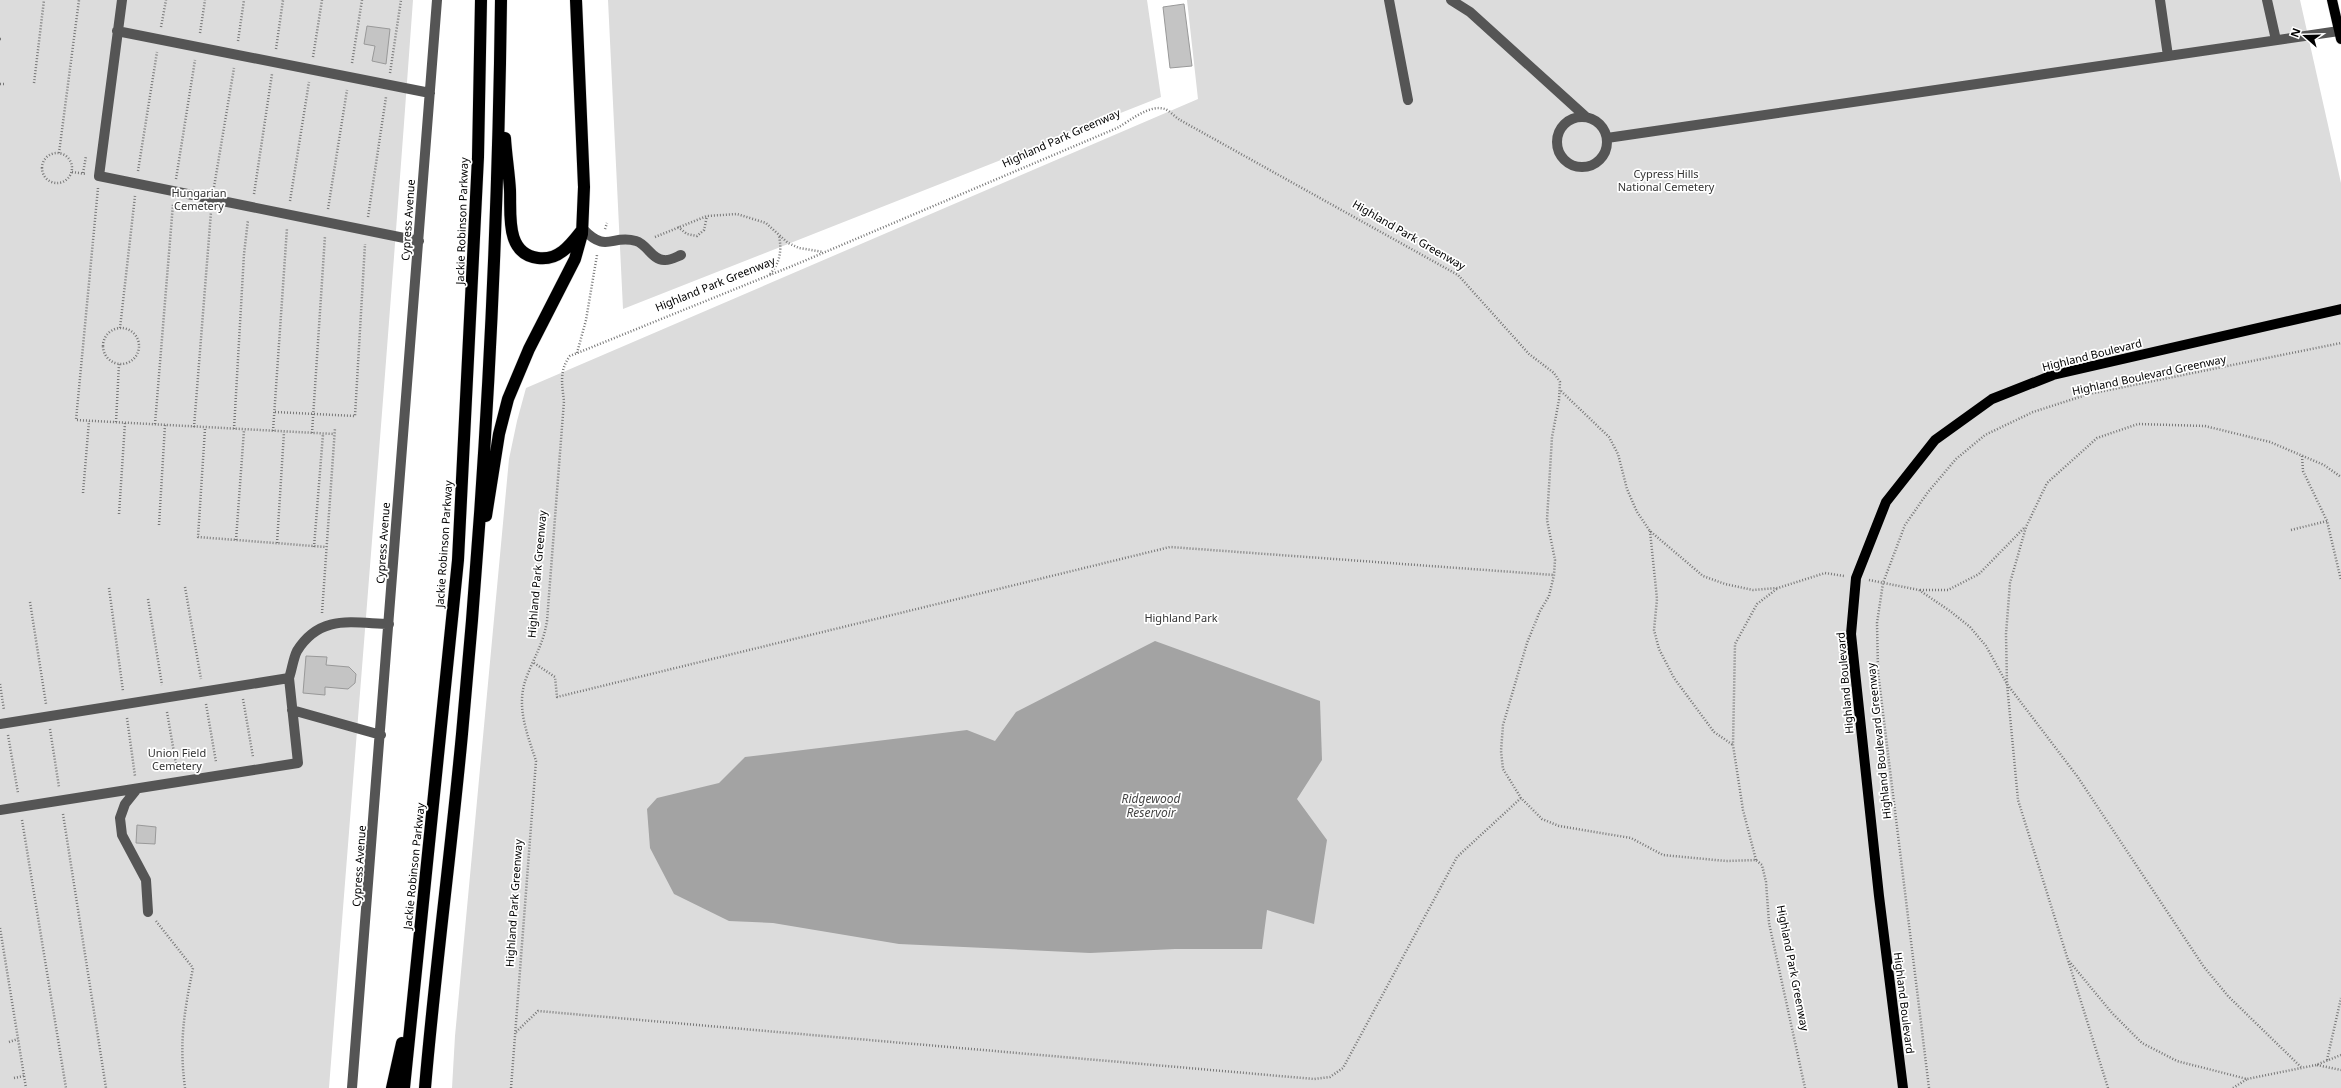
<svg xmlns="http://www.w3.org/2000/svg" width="2341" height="1088" font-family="'Noto Sans',sans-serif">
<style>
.green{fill:#dcdcdc}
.water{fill:#a3a3a3}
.building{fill:#c4c4c4;stroke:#999}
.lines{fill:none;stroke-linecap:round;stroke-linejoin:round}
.major-casing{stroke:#dbdbdb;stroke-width:11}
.highway-casing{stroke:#dbdbdb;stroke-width:13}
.path{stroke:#777;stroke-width:2.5;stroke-dasharray:1 2;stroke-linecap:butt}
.minor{stroke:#555;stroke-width:10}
.major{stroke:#000;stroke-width:10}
.highway{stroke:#000;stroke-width:12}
.labels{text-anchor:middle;stroke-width:3.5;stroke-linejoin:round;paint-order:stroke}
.street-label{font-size:11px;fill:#000;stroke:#fff}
.park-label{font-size:11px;fill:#333;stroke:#fff}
.water-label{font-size:12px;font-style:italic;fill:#444;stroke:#fff}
</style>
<rect width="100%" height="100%" fill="#fff"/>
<path class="green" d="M0,0H413C387,363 357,725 329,1088H0Z
M608,0H1147L1161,97L623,309Z
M1187,0H2300L2341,183V1088H452L455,1036L509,459L517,421L526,388L1198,99Z"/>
<path class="water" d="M1155,641L1320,701L1322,760L1297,799L1327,840L1314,924L1267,910L1262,949H1175L1090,953L899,944L773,923L729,921L674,894L650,848L647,809L657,798L719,783L745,757L967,730L995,741L1016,712Z"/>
<path class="building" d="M1184,4L1192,66L1170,68L1163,7Z
M367,26L390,29L386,64L372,61L375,46L364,44Z
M306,656L327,657L326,665L349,667L356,674L355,683L348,689L325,687V695L303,693Z
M137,825L156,827L155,844L136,843Z"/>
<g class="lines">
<defs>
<path id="major" d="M2332,0L2341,39
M1903,1088L1879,896L1851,634L1856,578L1886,502L1935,440L1992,399L2053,375L2341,309"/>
<path id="highway" d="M505,138C506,155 509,173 510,190C511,214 505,254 538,258C559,261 571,244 582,230
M486,516L499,434L508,399L529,349L575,259L582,234L584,187L576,0
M392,1088L402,1043
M404,1088L458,560L478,157L481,0
M425,1088C435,970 451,852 462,734C485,490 498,245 501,0"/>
</defs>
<use href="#major" class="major-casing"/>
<use href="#highway" class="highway-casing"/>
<path class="path" d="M161,27L166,0
M200,33L205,0
M0,39H2
M238,41L244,0
M276,49L283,0
M313,57L322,0
M352,63L362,0
M390,73L401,0
M34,83L44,0
M0,84H6
M42 168a15 15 0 1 1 30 0a15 15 0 1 1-30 0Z
M59,153L79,0
M138,171L157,52
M72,172L86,174
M83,173L86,156
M176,179L195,60
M214,187L234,68
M98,188L76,420L334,434
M254,194L272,74
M290,201L309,82
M328,209L347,90
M368,217L386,97
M678,227L687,234L697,236L704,230L707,216
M605,229L607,223
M655,237L707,216L737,214L766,223L788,243L799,248L823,252
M770,274C780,263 782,250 779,236
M103 346a18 18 0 1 1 36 0a18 18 0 1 1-36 0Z
M120,328L135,196
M577,353L586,320L597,255
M1561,391L1609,437L1618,454L1627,489L1637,512L1650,531L1703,576L1725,584L1753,590L1778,588L1825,573L1844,576
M275,412L355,416L365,244
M116,422L119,364
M155,424L173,204
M194,427L211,212
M205,429L198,537L326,547
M234,429L244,254L248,220
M273,431L287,228
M312,433L325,236
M2302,456L2303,471L2327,521L2341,580
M83,493L89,421
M119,514L125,423
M159,525L165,425
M2291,530L2327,521
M1650,531L1657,599L1654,630L1659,649L1674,678L1714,732L1733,745
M236,540L244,430
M277,543L284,432
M314,547L323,434
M1869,580L1919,590L1950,611L1970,627L1986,646L2007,684L2077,776L2204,967L2228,996L2301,1067
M185,587L201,679
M109,588L123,691
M1920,590H1948L1979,574L2025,527
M148,599L162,685
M30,602L46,704
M322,613L335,428
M534,663L555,677L557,697L1170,547L1554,575
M0,684L4,710
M243,699L253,757
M206,704L216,762
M167,712L177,770
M127,718L135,776
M50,729L59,787
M8,735L18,793
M63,814L106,1088
M22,820L66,1088
M1756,860L1743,810L1733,745L1735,644L1757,604L1778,588
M156,921L193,968C184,1013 179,1042 185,1088
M0,928L26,1088
M2069,961L2112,1013L2142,1043L2177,1061L2247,1079L2316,1065L2341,1055
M516,1032L538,1011L1314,1079L1330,1077L1343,1068L1457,857L1521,798
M9,1042L18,1039
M2327,1060L2341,998
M2317,1065L2341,1070
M14,1078L24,1076
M511,1088L536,761C527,733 515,705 527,676C535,655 543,645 547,621L564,401C562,385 559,370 570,356L797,264L1117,128C1130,121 1149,104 1165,109C1170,111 1175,117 1180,120L1458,275L1529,354L1554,373L1560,382L1559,400L1552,437L1547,520L1555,560L1554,575L1549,596L1540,611L1527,643L1503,725L1501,751L1503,769L1521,798L1542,819L1559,826L1631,838L1663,855L1726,861L1756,860L1762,865L1766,882L1769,923L1805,1088
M1929,1088L1878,672L1877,623L1883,583L1905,525L1928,492L1956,459L1985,435L2033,412L2089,394L2341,343
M2108,1088L2018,800L2007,684L2006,634L2010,583L2026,527L2047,483L2097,438L2138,424L2205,426L2270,442L2324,465L2341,477
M2233,1088L2247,1079"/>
<path class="minor" d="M122,0L99,176L419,241
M1389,0L1408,100
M1451,0L1470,12L1586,117
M2160,0L2168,56
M2267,0L2276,40
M117,31L430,93
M1557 142a25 25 0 1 1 50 0a25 25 0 1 1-50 0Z
M1607,138L2339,31
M583,229C607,254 611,234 636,241C647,244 652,260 664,260C669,261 676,257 681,255
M289,678C292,670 293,659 297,651C320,614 352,623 389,624
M292,710L381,735
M0,724L289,678L298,763L0,810
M137,789L125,804L120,818L122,835L146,880L148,912
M352,1088L437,0"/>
<use href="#major" class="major"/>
<use href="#highway" class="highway"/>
</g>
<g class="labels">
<g class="street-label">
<text transform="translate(1061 138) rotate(-24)" y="4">Highland Park Greenway</text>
<text transform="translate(408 220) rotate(-86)" y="4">Cypress Avenue</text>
<text transform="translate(462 221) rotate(-88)" y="4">Jackie Robinson Parkway</text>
<text transform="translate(1409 235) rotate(30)" y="4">Highland Park Greenway</text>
<text transform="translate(715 284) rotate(-22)" y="4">Highland Park Greenway</text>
<text transform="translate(2092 355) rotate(-14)" y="4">Highland Boulevard</text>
<text transform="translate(2149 375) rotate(-12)" y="4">Highland Boulevard Greenway</text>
<text transform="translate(383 543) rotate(-86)" y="4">Cypress Avenue</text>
<text transform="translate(444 544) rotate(-86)" y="4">Jackie Robinson Parkway</text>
<text transform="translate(537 574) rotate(-85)" y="4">Highland Park Greenway</text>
<text transform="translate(1845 683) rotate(-95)" y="4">Highland Boulevard</text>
<text transform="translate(1879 741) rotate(-96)" y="4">Highland Boulevard Greenway</text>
<text transform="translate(359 866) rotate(-86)" y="4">Cypress Avenue</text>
<text transform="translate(414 866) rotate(-84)" y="4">Jackie Robinson Parkway</text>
<text transform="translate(514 903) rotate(-86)" y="4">Highland Park Greenway</text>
<text transform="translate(1793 968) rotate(79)" y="4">Highland Park Greenway</text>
<text transform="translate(1904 1003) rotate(83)" y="4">Highland Boulevard</text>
</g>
<g class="park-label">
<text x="1666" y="178">Cypress Hills<tspan x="1666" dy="13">National Cemetery</tspan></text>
<text x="199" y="197">Hungarian<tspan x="199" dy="13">Cemetery</tspan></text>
<text x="1181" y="622">Highland Park</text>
<text x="177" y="757">Union Field<tspan x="177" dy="13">Cemetery</tspan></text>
</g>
<g class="water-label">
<text x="1151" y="803">Ridgewood<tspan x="1151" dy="14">Reservoir</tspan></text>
</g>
</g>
<g transform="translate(2305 36) rotate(290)" stroke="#ffffff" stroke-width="3" paint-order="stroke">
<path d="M0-3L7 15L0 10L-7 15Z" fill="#000000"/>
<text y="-6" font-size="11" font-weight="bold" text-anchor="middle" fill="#000000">N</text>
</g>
</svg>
